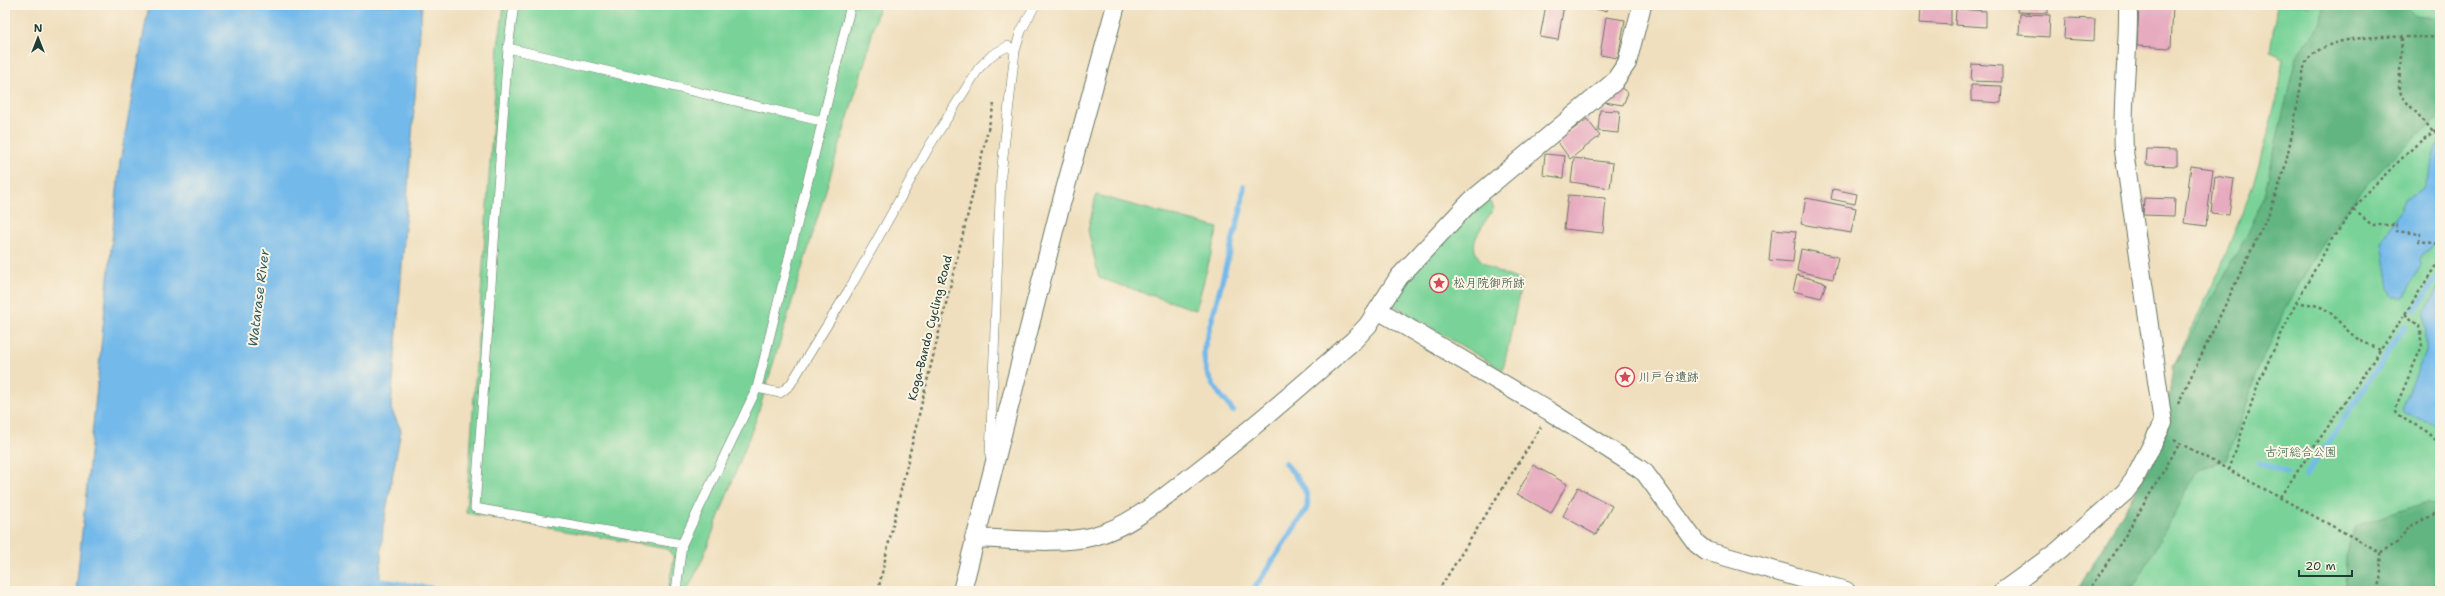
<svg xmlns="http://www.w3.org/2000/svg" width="2445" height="596" font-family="'Shantell Sans','Klee One',sans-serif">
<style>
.green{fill:#79d399;stroke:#4c8866}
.forest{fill:#62b581;stroke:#40795a}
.water{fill:#73b9ea;stroke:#497b8f}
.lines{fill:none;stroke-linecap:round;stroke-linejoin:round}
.stream{stroke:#73b9ea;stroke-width:5.5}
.building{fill:#e7abc0}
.lane-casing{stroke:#687664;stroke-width:10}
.street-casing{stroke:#687664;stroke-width:20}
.path{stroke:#687664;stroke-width:2.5;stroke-dasharray:3 3;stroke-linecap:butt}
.lane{stroke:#fff;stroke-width:9}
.street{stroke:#fff;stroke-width:18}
.labels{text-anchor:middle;stroke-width:4;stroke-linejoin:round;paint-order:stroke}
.poi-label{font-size:12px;fill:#1f3d34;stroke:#fcf5e5;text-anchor:start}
.street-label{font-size:12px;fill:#1f3d34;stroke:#fcf5e5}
.park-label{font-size:12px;fill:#315b48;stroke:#fcf5e5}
.water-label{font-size:13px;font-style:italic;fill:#345c62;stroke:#fcf5e5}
</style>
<rect width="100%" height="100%" fill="#fcf5e5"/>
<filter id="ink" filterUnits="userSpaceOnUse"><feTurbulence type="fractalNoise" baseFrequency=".025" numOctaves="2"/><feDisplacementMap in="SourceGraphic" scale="8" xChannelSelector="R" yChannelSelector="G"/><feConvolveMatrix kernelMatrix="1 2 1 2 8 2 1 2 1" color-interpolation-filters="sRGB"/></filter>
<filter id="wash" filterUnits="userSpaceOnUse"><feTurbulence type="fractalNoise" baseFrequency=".012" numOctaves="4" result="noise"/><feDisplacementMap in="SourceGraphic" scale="16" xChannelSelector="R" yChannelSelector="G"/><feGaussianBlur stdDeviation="0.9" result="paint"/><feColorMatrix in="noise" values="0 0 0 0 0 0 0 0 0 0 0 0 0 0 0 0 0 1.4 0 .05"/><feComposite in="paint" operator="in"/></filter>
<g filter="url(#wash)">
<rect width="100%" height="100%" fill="#efdfbe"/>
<path class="green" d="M504,5H879L866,58L757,417L702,560L687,591H668L674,557L667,549L466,513L498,47Z
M2277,5H2440V591H2077L2162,446L2173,368L2219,271L2253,185L2277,98L2283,58L2270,52Z
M1096,195L1218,228L1196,310L1099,278L1088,230Z
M1486,197L1494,208C1488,218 1478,230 1475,241C1469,264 1507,275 1522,281L1503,370L1391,304L1395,292Z"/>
<path class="forest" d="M2323,5H2407L2415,16L2440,18V118C2354,180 2299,273 2258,369C2253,380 2251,392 2247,404C2240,423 2233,442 2226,460L2198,469L2137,582L2129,591H2077L2162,446L2173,368L2248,233L2264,195L2296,57L2321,23Z
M2427,502L2440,508V591H2354L2345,587L2346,555L2355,526Z"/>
<path class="water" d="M149,5H422L391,409L401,430L383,527L379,591H76L120,162Z
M2439,144L2440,230L2430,250L2423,254L2420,259L2421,265L2404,297H2393L2389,287L2382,243L2405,200L2424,189L2436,146Z
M2440,285V427L2436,424L2404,414L2402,410L2426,348L2425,311Z"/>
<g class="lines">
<path class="stream" d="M2415,310L2440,273
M1233,411C1216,389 1203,378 1204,349L1241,209L1244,186
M2259,463L2287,472
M2306,476L2405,326
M374,580L449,591
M1253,591L1307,508C1310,489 1297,478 1285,463"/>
</g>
<g id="blocks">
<path class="building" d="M1546,5H1564L1558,40L1540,37Z
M1573,5H1608L1607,11Z
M2018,5H2048V13L2017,12Z
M2139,5H2173L2171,48L2137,46Z
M1921,7L1951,8V25L1920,23Z
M1956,9L1986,11V27L1955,25Z
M2020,14L2050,15L2049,37L2019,35Z
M1606,17L1625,20L1618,58L1600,55Z
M2065,18L2095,19L2094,41L2064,39Z
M1972,64L2002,66V82L1971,81Z
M1971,85L2002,86L2001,103L1971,101Z
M1620,87L1628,93L1623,105L1604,102Z
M1600,110L1620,111L1618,133L1598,131Z
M1587,119L1600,136L1570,159L1557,141Z
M2147,149L2177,150V166L2146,165Z
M1545,154L1565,156L1563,178L1543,175Z
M1574,158L1613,163L1610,188L1571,182Z
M2191,166L2213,169L2206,226L2184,223Z
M2215,176L2234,179L2229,215L2211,213Z
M1833,189L1857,194L1855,204L1831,199Z
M1568,195L1606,198L1603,233L1564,229Z
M1806,198L1856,208L1851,233L1801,224Z
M2144,198L2175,199L2174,216L2143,215Z
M1772,229L1796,231L1793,262L1769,260Z
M1801,249L1838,257L1833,279L1797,271Z
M1797,275L1826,283L1821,298L1793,291Z
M1533,465L1567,484L1551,513L1517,494Z
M1578,487L1612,506L1596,535L1563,516Z"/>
</g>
</g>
<g filter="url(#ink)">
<use href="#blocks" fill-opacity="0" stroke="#687664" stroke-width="1"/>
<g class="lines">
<defs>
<path id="lane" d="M514,5L508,48L475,508L682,544
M508,48L821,121
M757,388L780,393L790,385L850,288L930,145L979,68L992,55L1008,46L1015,51
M990,456L1001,175L1015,51L1021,31L1035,5
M676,591L682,544L757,388L851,5"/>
<path id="street" d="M1378,310L1549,411L1637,467L1645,473L1697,544L1706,551L1846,591
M974,538C1009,539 1061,545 1094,536C1131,526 1160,500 1189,478C1246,434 1300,387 1354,340L1368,325L1399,277L1471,201L1614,82L1627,63L1642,5
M962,591L1058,215L1116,5
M2003,591L2058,551L2125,492L2134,480L2163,423L2124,151C2121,102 2129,54 2128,5"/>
</defs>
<use href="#lane" class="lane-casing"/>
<use href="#street" class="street-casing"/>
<path class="path" d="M2402,38L2399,88L2402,97L2434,132L2440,134
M2354,210L2372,225H2397L2396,231L2420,234L2419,241L2440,244
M2296,303C2336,304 2331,320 2358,339C2364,343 2373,346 2380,350
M2405,314L2419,326L2422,346L2397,404L2396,411C2406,425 2425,425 2435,440C2438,445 2437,453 2440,459
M2178,404L2270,211L2284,171L2292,134L2305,63C2329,28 2402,39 2440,37
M2174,440L2380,552L2396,544L2409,527L2433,515L2440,508
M2229,470L2259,381L2296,303L2332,239L2368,191L2417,144L2440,127
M2280,497L2405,314L2440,259
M878,591C914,428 956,267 994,104
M1438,591L1541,427
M2088,591L2122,541L2180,443
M2377,591L2381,575L2380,552"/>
<use href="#lane" class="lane"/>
<use href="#street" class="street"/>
</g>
</g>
<defs>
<symbol id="sight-ring" viewBox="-11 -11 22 22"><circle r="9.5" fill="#fcf5e5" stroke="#d1495b" stroke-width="1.5"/><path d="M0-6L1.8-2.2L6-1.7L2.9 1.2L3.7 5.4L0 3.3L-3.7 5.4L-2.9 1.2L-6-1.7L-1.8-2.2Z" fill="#d1495b"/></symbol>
</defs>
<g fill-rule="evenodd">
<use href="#sight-ring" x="1428" y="272" width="22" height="22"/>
<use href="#sight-ring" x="1614" y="366" width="22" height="22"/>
</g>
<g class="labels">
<g class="poi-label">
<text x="1453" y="287">松月院御所跡</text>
<text x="1639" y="381">川戸台遺跡</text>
</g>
<g class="street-label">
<text transform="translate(930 328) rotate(-76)" y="4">Koga-Bando Cycling Road</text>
</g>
<g class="park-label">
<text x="2301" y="456">古河総合公園</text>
</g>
<g class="water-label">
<text transform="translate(258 298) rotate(-83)" y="5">Watarase River</text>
</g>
</g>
<rect width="2445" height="596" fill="none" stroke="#fcf5e5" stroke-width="20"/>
<g transform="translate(38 38)" stroke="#fcf5e5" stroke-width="3" paint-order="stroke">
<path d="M0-3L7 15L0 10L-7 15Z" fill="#1f3d34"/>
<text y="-6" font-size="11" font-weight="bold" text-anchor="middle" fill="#1f3d34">N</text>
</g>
<path d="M2299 570v6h53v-6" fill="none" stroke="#1f3d34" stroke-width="2"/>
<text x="2305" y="570" font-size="12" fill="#1f3d34" stroke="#fcf5e5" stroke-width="3" paint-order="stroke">20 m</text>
</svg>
